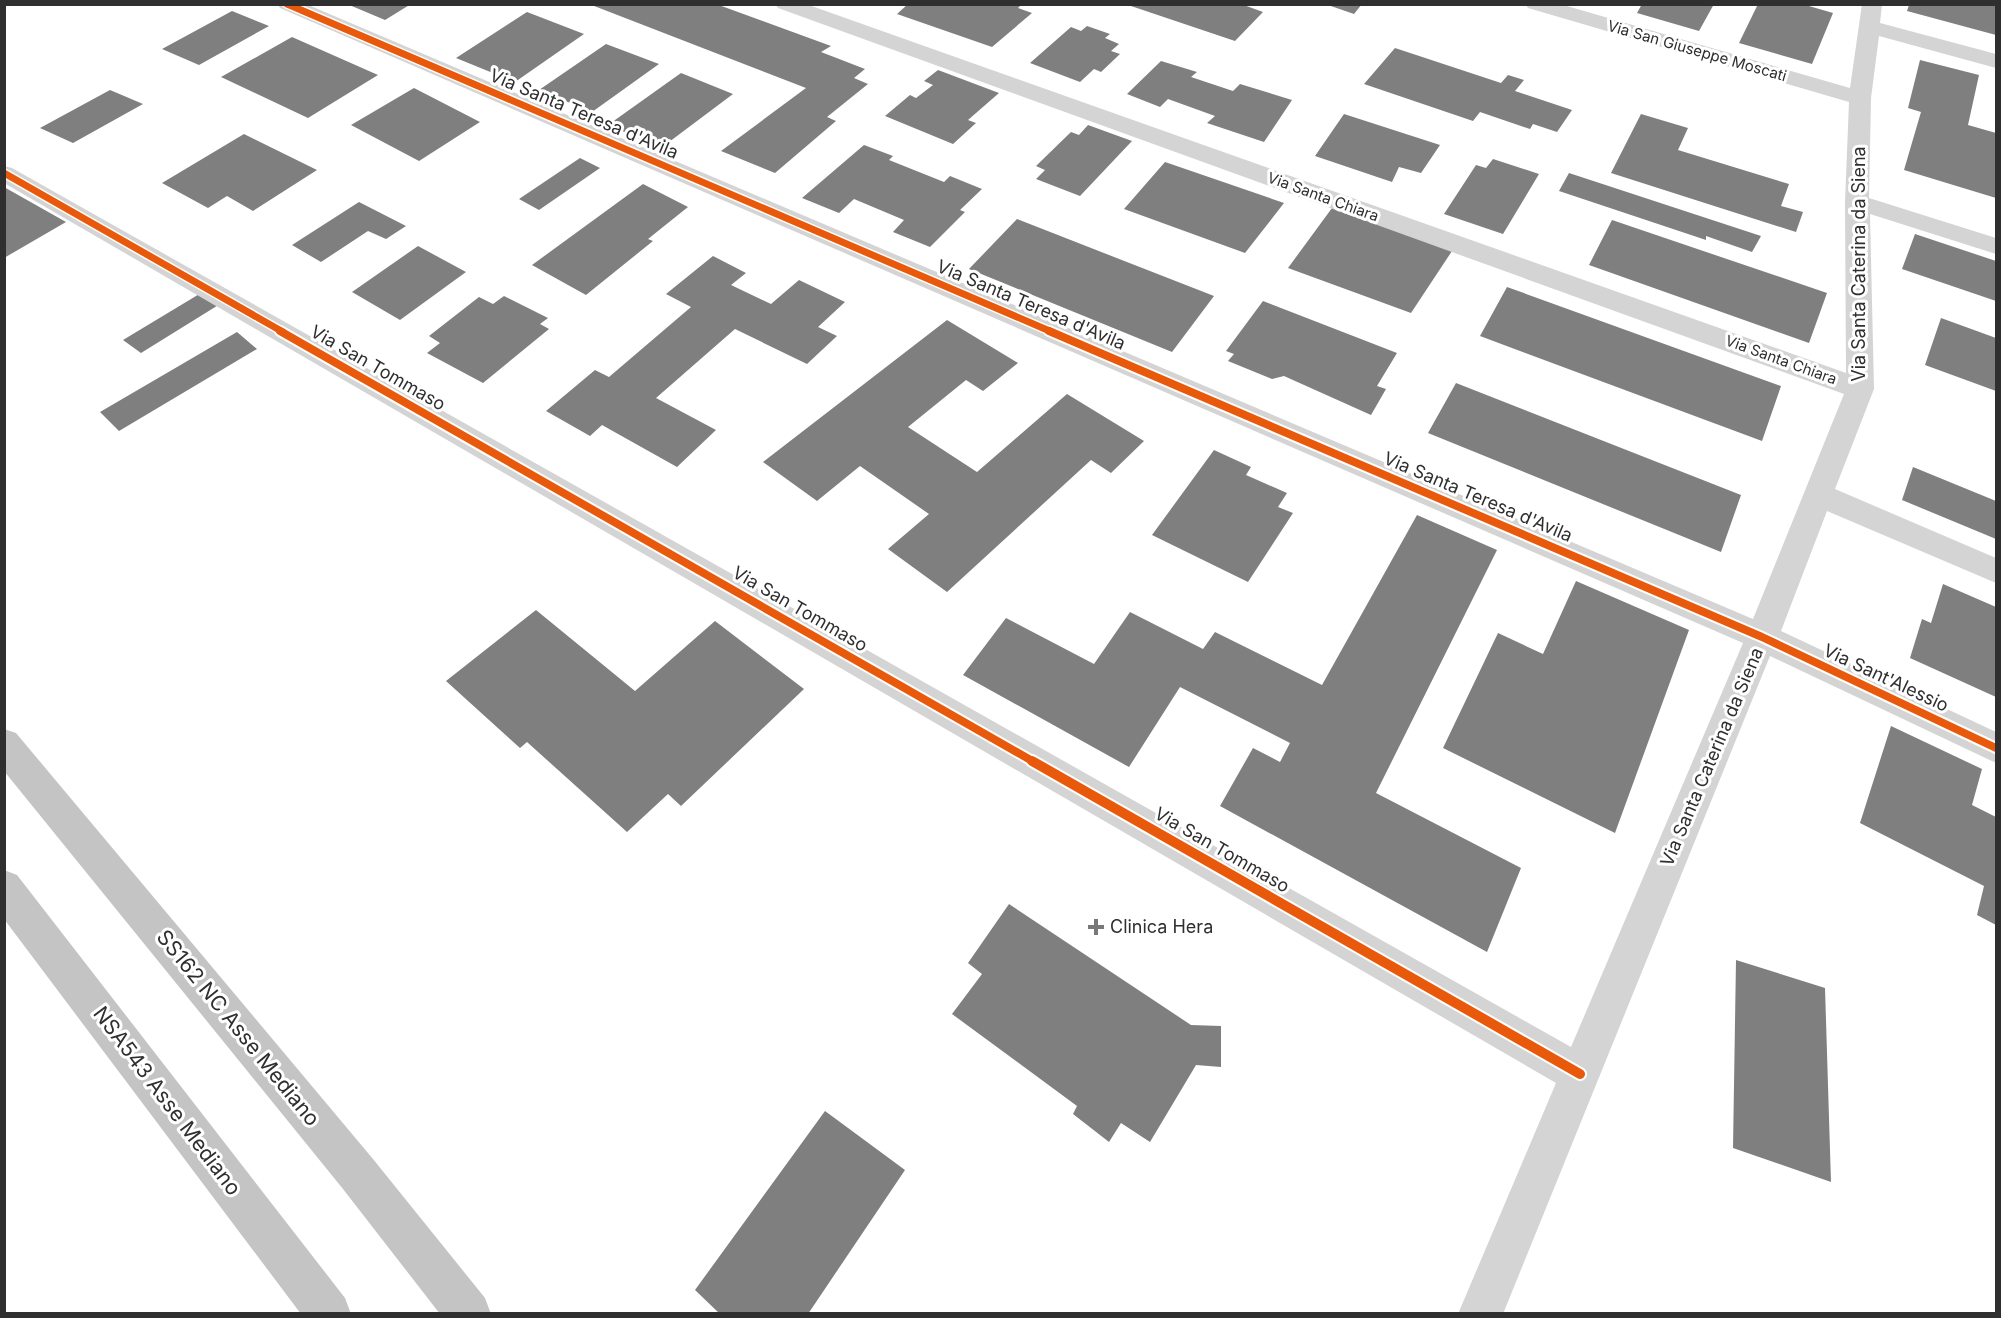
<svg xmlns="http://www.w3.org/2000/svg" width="2001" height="1318" font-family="Inter,sans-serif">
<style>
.building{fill:#7f7f7f}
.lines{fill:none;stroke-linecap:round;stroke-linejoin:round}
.minor{fill:#d4d4d4;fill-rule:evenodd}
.trunk{fill:#c4c4c4;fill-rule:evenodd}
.cycleway-far2-casing{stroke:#fff;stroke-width:10}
.cycleway-far1-casing{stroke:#fff;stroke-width:12}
.cycleway-casing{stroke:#fff;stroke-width:14}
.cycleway-far2{stroke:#e8590c;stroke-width:7}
.cycleway-far1{stroke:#e8590c;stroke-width:8}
.cycleway{stroke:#e8590c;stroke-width:10}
.poi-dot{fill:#787878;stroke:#fff;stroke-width:2}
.labels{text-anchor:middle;stroke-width:6;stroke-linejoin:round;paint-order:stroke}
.far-street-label{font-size:15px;fill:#2f2f2f;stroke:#fff}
.street-label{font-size:18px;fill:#2f2f2f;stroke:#fff}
.poi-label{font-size:18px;fill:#2f2f2f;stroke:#fff;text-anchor:start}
.near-street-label{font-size:21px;fill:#2f2f2f;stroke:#fff}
</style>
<rect width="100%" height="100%" fill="#fff"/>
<path class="building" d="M347,4H411L385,20Z
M589,4H716L831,46L821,52L865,69L854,78L868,84L827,117L836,121L775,173L721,151L806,88Z
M908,4H1022L1018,8L1032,13L992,47L897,14Z
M1125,4H1241L1263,12L1235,41Z
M1325,4H1362L1354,14Z
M1642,4H1714L1699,31L1637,13Z
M1758,4H1802L1833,13L1812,64L1739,43Z
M1909,5L1996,6V35L1907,11Z
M232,11L269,26L199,65L162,49Z
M527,12L584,34L515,82L456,58Z
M1087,26L1110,34L1105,38L1119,44L1111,51L1120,54L1101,72L1094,69L1080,82L1030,63L1071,27L1081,31Z
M292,37L378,75L308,118L221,77Z
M606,44L659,64L592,112L539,90Z
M1395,48L1501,83L1508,75L1524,80L1515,91L1572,110L1557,132L1533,124L1530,129L1480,112L1473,121L1364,84Z
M1920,60L1979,75L1968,125L1996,133V198L1904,170L1921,112L1908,108Z
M1161,61L1197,72L1191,77L1233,91L1240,84L1292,100L1264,142L1207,123L1215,116L1168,99L1160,107L1127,94Z
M938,70L999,93L968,120L976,123L953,144L885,116L910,95L916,98L933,85L924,81Z
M681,73L733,94L661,148L608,125Z
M414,88L480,122L419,161L351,125Z
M110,90L143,104L73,143L40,128Z
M1344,114L1440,145L1421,173L1399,167L1392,182L1315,156Z
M1641,114L1688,128L1678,150L1789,184L1781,206L1803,212L1796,232L1611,173Z
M1088,125L1132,141L1080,196L1036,179L1045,170L1036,166L1071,132L1079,135Z
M244,134L317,170L253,211L227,196L208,208L162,183Z
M864,145L893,156L889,160L944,182L950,176L982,189L960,210L965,212L930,247L893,232L904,220L854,199L839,213L802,198Z
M580,158L600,168L539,210L519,199Z
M1493,159L1539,174L1503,234L1444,214L1476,165L1486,168Z
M1165,162L1284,203L1245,253L1124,209Z
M1569,173L1761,236L1752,252L1706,236V240L1559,191Z
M643,184L688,207L648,239L653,241L586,295L532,265Z
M4,187L66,222L4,258Z
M359,202L406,226L386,239L368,231L321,262L292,245Z
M1332,208L1452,251L1411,313L1288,268Z
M1017,219L1109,255L1214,296L1172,352L969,269Z
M1612,220L1827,293L1809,343L1589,265Z
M1915,234L1996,261V301L1902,269Z
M418,246L466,272L400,320L352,292Z
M713,256L746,273L731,285L771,304L799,280L845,302L818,327L837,336L807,364L735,329L656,398L716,430L677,467L602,425L590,436L546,411L595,370L609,377L691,307L666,294Z
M1507,287L1781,386L1762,441L1480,336Z
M201,293L220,304L141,353L123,340Z
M504,296L548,318L540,324L549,329L483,383L427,353L440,343L429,336L479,297L493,304Z
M1263,301L1397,353L1377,386L1386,389L1371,415L1284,376L1272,379L1228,361L1234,354L1226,351Z
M1941,318L1996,338V391L1925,365Z
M947,320L1018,363L983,391L966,380L908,427L977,472L1067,394L1144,441L1111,473L1091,460L947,592L888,549L929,514L860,466L817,501L763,462Z
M237,332L257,349L119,431L100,412Z
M1456,383L1741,495L1721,552L1428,433Z
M1214,450L1251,467L1246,475L1287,493L1278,507L1293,513L1248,582L1152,535Z
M1913,467L1996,501V539L1902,500Z
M1417,515L1497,550L1376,793L1521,868L1487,952L1220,806L1253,748L1280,762L1290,743L1180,687L1129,767L963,675L1006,618L1094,664L1130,612L1203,649L1215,632L1322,685Z
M1576,581L1689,630L1615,833L1443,748L1498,633L1543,654Z
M1943,584L1996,607V697L1910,658L1922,619L1931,623Z
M536,610L635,691L715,621L804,689L681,806L668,794L627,832L527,742L520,748L446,681Z
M1891,726L1982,769L1972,805L1996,817V925L1977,915L1984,886L1860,823Z
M1009,904L1191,1025L1221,1026V1067L1196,1065L1150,1142L1121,1123L1109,1142L1073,1114L1077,1106L952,1014L982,974L968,963Z
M1736,960L1825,988L1831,1182L1733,1148Z
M825,1111L905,1170L808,1314H720L695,1290Z"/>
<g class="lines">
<path class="minor" d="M277,4H306L1753,619L1844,394L778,8L775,4H806L1846,373L1845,202L1849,102L1528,8L1525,4H1560L1850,88L1862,4H1882L1880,23L1996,54V68L1879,36L1871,98L1869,198L1996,238V254L1870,214L1874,389L1835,489L1996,558V583L1827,511L1781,631L1996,732V763L1770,656L1503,1314H1458L1556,1083L4,183V166L12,168L1571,1047L1743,643L280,8Z"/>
<path class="trunk" d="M4,729L16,733L373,1159L485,1298L491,1314H440L343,1189L4,771Z
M4,870L17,875L345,1298L351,1314H301L4,919Z"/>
<defs>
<path id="cycleway-far2" d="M287,4L1052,332
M4,173L283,332"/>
<path id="cycleway-far1" d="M280,331L1034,762
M1049,331L1762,637L1996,748"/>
<path id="cycleway" d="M1032,761L1580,1074"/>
</defs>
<use href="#cycleway-far2" class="cycleway-far2-casing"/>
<use href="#cycleway-far1" class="cycleway-far1-casing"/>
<use href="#cycleway" class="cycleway-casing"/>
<use href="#cycleway-far2" class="cycleway-far2"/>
<use href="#cycleway-far1" class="cycleway-far1"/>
<use href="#cycleway" class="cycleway"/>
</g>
<path class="poi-dot" d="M1093 918h6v6h6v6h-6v6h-6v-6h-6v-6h6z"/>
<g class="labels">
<g class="far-street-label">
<text transform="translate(1697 51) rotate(16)" y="5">Via San Giuseppe Moscati</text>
<text transform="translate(1323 197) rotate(20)" y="5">Via Santa Chiara</text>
<text transform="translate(1781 360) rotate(20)" y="5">Via Santa Chiara</text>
</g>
<g class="street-label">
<text transform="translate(584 114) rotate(23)" y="6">Via Santa Teresa d'Avila</text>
<text transform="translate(1859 264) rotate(-90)" y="6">Via Santa Caterina da Siena</text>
<text transform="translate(1031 305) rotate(23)" y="6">Via Santa Teresa d'Avila</text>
<text transform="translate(378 368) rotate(30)" y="6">Via San Tommaso</text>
<text transform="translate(1478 497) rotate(23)" y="6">Via Santa Teresa d'Avila</text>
<text transform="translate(800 609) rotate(30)" y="6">Via San Tommaso</text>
<text transform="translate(1886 678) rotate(25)" y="6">Via Sant'Alessio</text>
<text transform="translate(1712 757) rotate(-67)" y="6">Via Santa Caterina da Siena</text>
<text transform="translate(1222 850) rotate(30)" y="6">Via San Tommaso</text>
</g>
<g class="poi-label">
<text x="1110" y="933">Clinica Hera</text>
</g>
<g class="near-street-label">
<text transform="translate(238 1028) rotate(51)" y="7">SS162 NC Asse Mediano</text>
<text transform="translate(167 1101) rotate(53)" y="7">NSA543 Asse Mediano</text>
</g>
</g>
<rect width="2001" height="1318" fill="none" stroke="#2f2f2f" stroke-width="12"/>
</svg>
